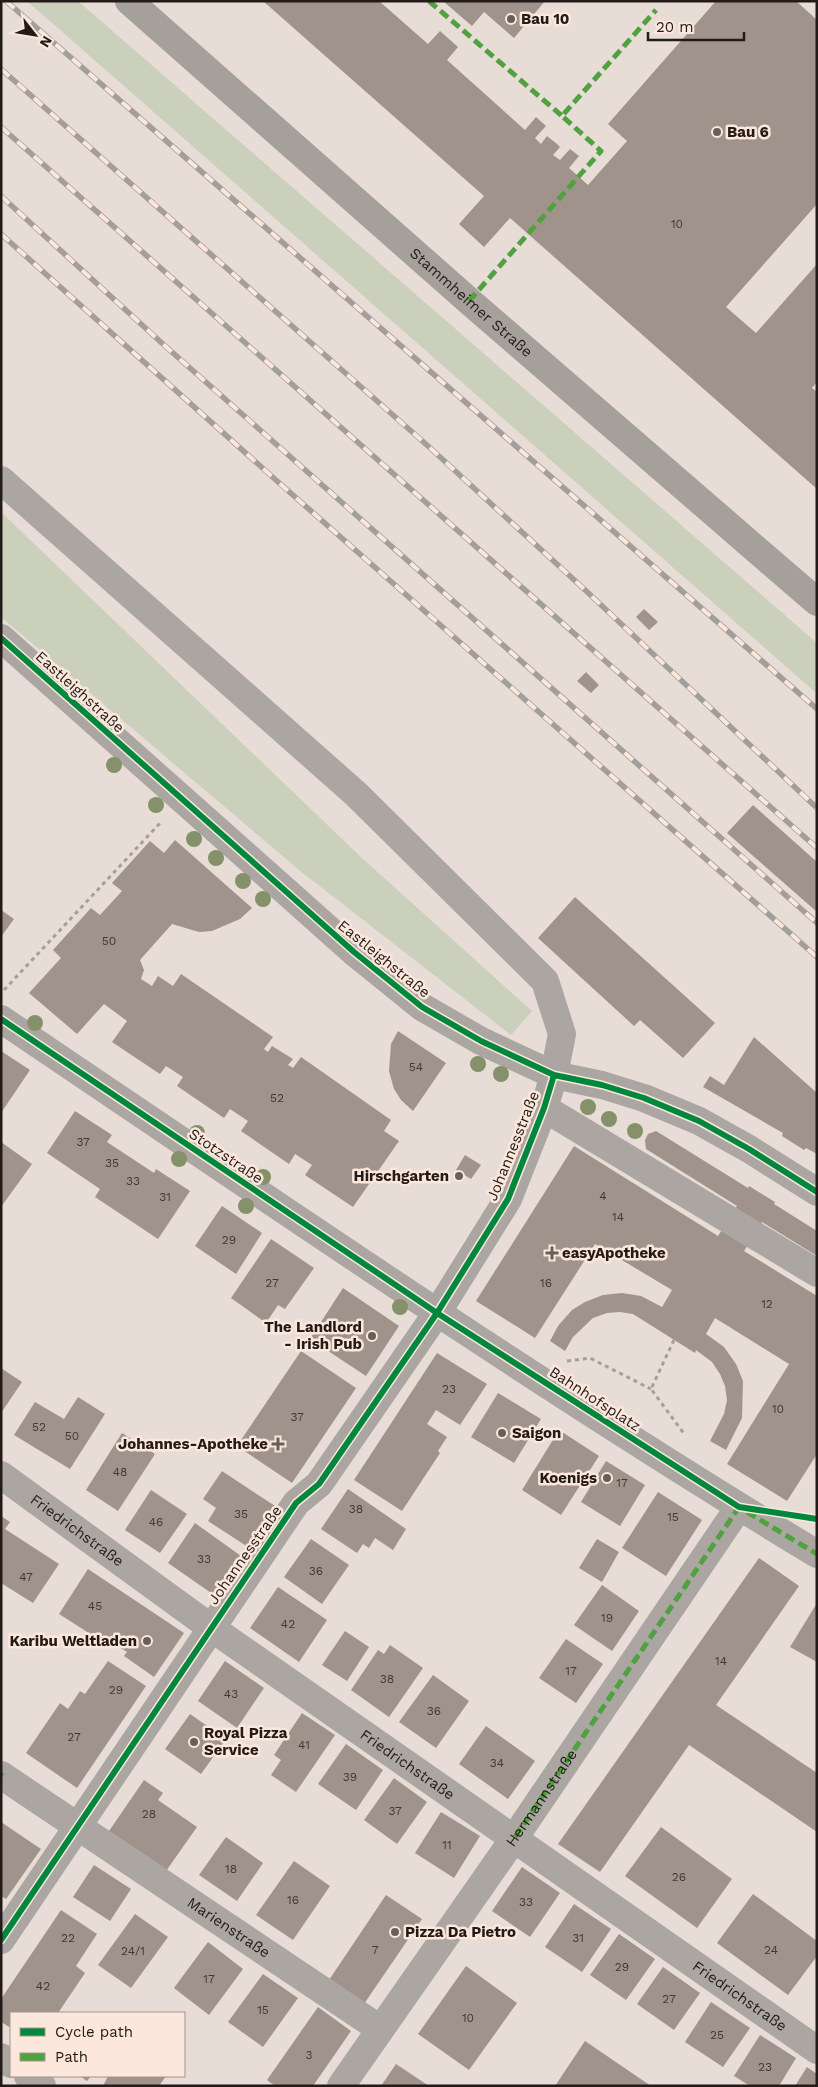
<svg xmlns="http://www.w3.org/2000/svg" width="818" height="2087" font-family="'Work Sans',sans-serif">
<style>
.green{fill:#cbd0bc}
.building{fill:#a0938b}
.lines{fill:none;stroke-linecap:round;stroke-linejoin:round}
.path{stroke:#a59f9b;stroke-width:3;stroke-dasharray:4 4;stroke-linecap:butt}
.minor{stroke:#aca6a3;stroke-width:28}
.major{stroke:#a6a09b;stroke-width:28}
.rail-casing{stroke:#a49e9a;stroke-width:5.5}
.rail{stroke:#fce7dc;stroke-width:4;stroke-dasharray:11;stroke-linecap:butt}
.quiet{stroke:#50a140;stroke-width:5;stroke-dasharray:10 5;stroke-linecap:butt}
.cycleway-casing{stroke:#fce7dc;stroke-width:9}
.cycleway{stroke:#00873e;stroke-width:6}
.tree{fill:#84916a}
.poi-dot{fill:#675f5a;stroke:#fce7dc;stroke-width:2}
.labels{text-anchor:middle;stroke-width:5;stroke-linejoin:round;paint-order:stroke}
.number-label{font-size:12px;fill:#423934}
.poi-label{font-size:15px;font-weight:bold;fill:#221b17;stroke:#fce7dc;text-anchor:start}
.street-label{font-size:15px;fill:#221b17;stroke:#fce7dc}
</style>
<rect width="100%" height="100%" fill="#e8dcd6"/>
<path class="green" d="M27,1H78L817,643V690L815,692Z
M1,512L362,858L532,1011L511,1035L299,870L1,617Z"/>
<path class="building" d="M263,1H379L428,44L440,31L458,47L447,60L525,130L536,117L546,126L535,138L541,144L547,136L557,144L560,147L553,155L560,160L570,149L579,156L569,168L588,185L627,141L608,124L716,1H796L817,20V204L726,307L756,333L817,264V382L812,388L817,392V489L510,218L484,247L459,224L484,196Z
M443,1H545L514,38L484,12L472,26Z
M644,609L658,622L649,630L636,617Z
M586,672L599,685L591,693L577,681Z
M753,805L817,862V912L727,833Z
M175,840L252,908L240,919L212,931L199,932L172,924L140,960L144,970L141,979L152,986L158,976L173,986L181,974L273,1037L264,1049L268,1052L272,1046L293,1059L288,1065L293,1068L301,1057L391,1120L384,1131L399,1141L353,1207L305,1175L312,1165L295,1154L289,1164L241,1131L248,1121L230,1109L224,1118L177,1086L183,1077L166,1066L160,1074L112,1042L127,1021L104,1004L77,1034L29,993L61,958L53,950L91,908L100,915L122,891L112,883L150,841L164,853Z
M575,897L715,1023L683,1058L640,1020L634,1026L538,938Z
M1,910L14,919L1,937Z
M398,1031L446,1063L413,1111L401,1100L394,1089L389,1071L391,1044Z
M754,1037L817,1093V1154L806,1148L804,1150L782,1136L783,1133L703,1087L710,1076L724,1085Z
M1,1051L30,1070L1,1113Z
M75,1111L112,1135L107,1142L154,1173L156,1169L190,1191L158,1239L95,1197L100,1189L47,1153Z
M656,1131L748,1188L749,1186L775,1202L774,1204L817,1231V1256L762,1222L744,1251L817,1296V1454L787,1501L727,1464L789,1364L715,1318L706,1334L724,1347L736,1364L743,1381L742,1418L726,1450L710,1441L724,1414L727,1400L725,1386L720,1374L712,1362L696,1350L695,1353L633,1314L620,1312L607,1313L593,1318L573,1337L565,1351L550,1341L558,1326L572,1310L585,1302L603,1295L622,1293L641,1296L662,1307L672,1290L595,1244L535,1338L476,1301L574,1146L718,1236L737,1206L646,1149L645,1140L648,1134Z
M1,1142L32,1164L1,1207Z
M465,1155L481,1165L471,1179L456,1170Z
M222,1206L262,1233L236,1274L195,1246Z
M271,1239L314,1268L285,1309L278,1305L266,1323L231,1298Z
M343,1288L399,1326L366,1376L310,1339Z
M301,1351L356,1388L292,1483L237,1446Z
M437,1353L487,1384L460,1425L436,1410L427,1424L447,1437L438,1451L440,1453L402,1511L354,1480Z
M1,1368L22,1382L1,1413Z
M498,1393L541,1419L514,1463L471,1437Z
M78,1397L105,1414L70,1469L14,1435L35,1402L64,1419Z
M559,1430L599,1456L561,1515L522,1490Z
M122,1433L155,1454L118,1511L86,1490Z
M606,1461L645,1485L620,1526L581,1502Z
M222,1471L275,1506L248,1547L208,1521L216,1508L203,1499Z
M348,1489L406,1529L393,1550L375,1538L369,1548L363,1544L357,1553L321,1529Z
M151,1490L187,1514L160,1553L125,1530Z
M658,1492L702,1520L666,1576L622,1548Z
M1,1516L10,1522L5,1529L59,1564L33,1603L1,1583Z
M195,1523L241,1556L214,1595L168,1563Z
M311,1539L349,1565L322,1604L284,1577Z
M597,1539L619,1552L602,1582L579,1568Z
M759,1558L799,1586L716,1705L817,1773V1832L689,1745L600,1872L558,1844Z
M88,1569L184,1633L154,1677L124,1656L127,1652L105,1638L103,1642L59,1614Z
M602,1585L639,1611L612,1651L574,1625Z
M278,1587L327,1620L299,1662L250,1628Z
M817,1603V1662L790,1647Z
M345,1631L369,1647L347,1681L322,1665Z
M566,1639L603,1664L576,1703L539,1678Z
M390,1645L423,1668L389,1717L351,1690L378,1650L384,1654Z
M108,1661L146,1686L77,1788L26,1753L60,1703L68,1709L80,1691L85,1694Z
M225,1661L264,1688L237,1728L198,1701Z
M433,1675L469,1701L436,1748L399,1722Z
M302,1713L335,1735L296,1792L271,1775L281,1760L274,1755Z
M190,1714L226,1739L201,1774L165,1749Z
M486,1726L535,1761L508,1799L459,1764Z
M346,1744L383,1770L356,1810L318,1784Z
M394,1778L427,1802L397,1844L364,1820Z
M144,1780L163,1793L158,1800L197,1827L166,1871L109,1831Z
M441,1812L480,1836L454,1878L415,1853Z
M1,1822L41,1849L6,1899L1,1896Z
M661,1827L732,1879L697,1928L625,1876Z
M226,1837L263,1863L237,1901L199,1875Z
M294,1861L330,1886L293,1940L256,1915Z
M94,1865L131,1889L110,1921L73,1897Z
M522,1867L560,1893L530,1937L492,1911Z
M753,1894L817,1941V1956L788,1995L717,1943Z
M386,1895L422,1919L364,2004L329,1980Z
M574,1904L611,1929L582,1972L545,1947Z
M61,1910L97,1934L76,1966L85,1973L58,2013H11V2028L1,2022V1999Z
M135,1914L168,1937L131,1988L98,1965Z
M619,1934L655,1959L626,2000L590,1975Z
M208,1942L243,1969L209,2015L174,1988Z
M466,1966L517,2003L469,2070L418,2034Z
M663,1967L700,1993L674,2030L637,2004Z
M263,1974L298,1998L263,2047L228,2022Z
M711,2002L750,2028L723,2067L685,2042Z
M318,2007L351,2031L313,2086H275L267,2080Z
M760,2035L796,2058L779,2086H750L734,2076Z
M585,2041L651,2086H555Z
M396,2064L429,2086H381Z
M807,2067L817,2074V2086H795Z
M80,2076H91L87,2081Z
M108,2076H166L159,2086H103Z"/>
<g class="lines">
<path class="path" d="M4,990L162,821
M674,1340L651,1389L685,1435
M567,1361L590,1358L651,1389"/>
<g class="minor">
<path d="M1,480L356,794L545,981L562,1034L554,1075L544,1108L508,1199L437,1313L319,1484L296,1503L1,1940"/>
<path d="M1,638L354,952L422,1007L481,1041L554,1075L602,1085L644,1098L699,1121L749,1149L817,1192"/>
<path d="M1,1019C271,1201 539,1386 817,1554"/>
<path d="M544,1108L817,1273"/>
<path id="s1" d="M1,1475L210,1627L817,2050"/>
<path id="s2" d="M1,1775L380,2029"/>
<path d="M1,2057L11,2064"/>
<path d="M28,2076L42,2086"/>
<path id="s3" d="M341,2086L515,1837L739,1507"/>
</g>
<path class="major" id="s4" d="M129,1L469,301L817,602"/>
<defs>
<path id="rail" d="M6,1L817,709
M1,69L428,446L583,588L817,808
M1,127L817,848
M1,196L164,345L817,923
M1,234L277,481L817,957"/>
</defs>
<use href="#rail" class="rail-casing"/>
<use href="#rail" class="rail"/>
<path class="quiet" d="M429,1L562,116
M469,301L601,151L562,116L656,10
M747,1512L817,1554
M1,1775L3,1776
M515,1837L739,1507"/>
<defs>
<path id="cycleway" d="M1,638L354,952L422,1007L481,1041L554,1075L602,1085L644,1098L699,1121L749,1149L817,1192
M1,1019L437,1313L739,1507L817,1519
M1,1940L296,1503L319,1484L437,1313L508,1199L544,1108L554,1075"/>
</defs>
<use href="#cycleway" class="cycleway-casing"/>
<use href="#cycleway" class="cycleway"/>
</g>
<g class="tree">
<circle cx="114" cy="765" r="8"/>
<circle cx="156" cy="805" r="8"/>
<circle cx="194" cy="839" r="8"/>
<circle cx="216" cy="858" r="8"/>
<circle cx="243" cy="881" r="8"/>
<circle cx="263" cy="899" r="8"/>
<circle cx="35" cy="1023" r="8"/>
<circle cx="478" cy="1064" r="8"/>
<circle cx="501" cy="1074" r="8"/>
<circle cx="588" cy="1107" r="8"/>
<circle cx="609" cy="1119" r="8"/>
<circle cx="635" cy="1131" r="8"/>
<circle cx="197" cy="1133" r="8"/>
<circle cx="179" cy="1159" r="8"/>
<circle cx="263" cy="1177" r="8"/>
<circle cx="246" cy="1206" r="8"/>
<circle cx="400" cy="1307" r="8"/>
</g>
<g class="poi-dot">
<circle cx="511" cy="19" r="5"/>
<circle cx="717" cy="132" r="5"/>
<circle cx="459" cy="1176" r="5"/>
<path d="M549.5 1245.5h5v5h5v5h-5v5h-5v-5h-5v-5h5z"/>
<circle cx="372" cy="1336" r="5"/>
<circle cx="502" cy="1433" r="5"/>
<path d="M275.5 1436.5h5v5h5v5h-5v5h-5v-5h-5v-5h5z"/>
<circle cx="607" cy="1478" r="5"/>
<circle cx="147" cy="1641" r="5"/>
<circle cx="194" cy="1742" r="5"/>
<circle cx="395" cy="1932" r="5"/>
</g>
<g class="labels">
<g class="number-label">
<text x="677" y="228">10</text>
<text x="109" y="945">50</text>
<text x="416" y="1071">54</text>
<text x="277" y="1102">52</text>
<text x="83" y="1146">37</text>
<text x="112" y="1167">35</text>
<text x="133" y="1185">33</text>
<text x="603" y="1200">4</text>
<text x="165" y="1201">31</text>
<text x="618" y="1221">14</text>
<text x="229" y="1244">29</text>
<text x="272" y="1287">27</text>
<text x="546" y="1287">16</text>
<text x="767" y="1308">12</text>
<text x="449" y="1393">23</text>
<text x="778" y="1413">10</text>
<text x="297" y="1421">37</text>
<text x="39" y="1431">52</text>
<text x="72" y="1440">50</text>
<text x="120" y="1476">48</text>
<text x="622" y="1487">17</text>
<text x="356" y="1513">38</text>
<text x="241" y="1518">35</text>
<text x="673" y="1521">15</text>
<text x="156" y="1526">46</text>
<text x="204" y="1563">33</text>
<text x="316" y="1575">36</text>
<text x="26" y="1581">47</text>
<text x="95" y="1610">45</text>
<text x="607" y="1622">19</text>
<text x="288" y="1628">42</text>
<text x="721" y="1665">14</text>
<text x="571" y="1675">17</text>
<text x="387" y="1683">38</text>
<text x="116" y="1694">29</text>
<text x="231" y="1698">43</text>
<text x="434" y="1715">36</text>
<text x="74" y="1741">27</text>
<text x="304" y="1749">41</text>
<text x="497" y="1767">34</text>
<text x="350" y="1781">39</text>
<text x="395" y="1815">37</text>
<text x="149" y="1818">28</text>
<text x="447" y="1849">11</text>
<text x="231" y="1873">18</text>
<text x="679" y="1881">26</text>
<text x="293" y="1904">16</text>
<text x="526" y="1906">33</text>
<text x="68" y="1942">22</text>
<text x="578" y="1942">31</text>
<text x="375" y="1954">7</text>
<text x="771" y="1954">24</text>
<text x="133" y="1955">24/1</text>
<text x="622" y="1971">29</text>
<text x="209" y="1983">17</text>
<text x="43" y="1990">42</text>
<text x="669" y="2003">27</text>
<text x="263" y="2014">15</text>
<text x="468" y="2022">10</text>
<text x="717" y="2039">25</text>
<text x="309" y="2059">3</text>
<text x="765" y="2071">23</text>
</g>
<g class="poi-label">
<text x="521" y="24">Bau 10</text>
<text x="727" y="137">Bau 6</text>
<text x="449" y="1181" text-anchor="end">Hirschgarten</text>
<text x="562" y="1258">easyApotheke</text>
<text x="362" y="1332" text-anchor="end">The Landlord<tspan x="362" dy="17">- Irish Pub</tspan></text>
<text x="512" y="1438">Saigon</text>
<text x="268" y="1449" text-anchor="end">Johannes-Apotheke</text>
<text x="597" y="1483" text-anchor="end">Koenigs</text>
<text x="137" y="1646" text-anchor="end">Karibu Weltladen</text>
<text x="204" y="1738">Royal Pizza<tspan x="204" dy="17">Service</tspan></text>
<text x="405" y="1937">Pizza Da Pietro</text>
</g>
<g class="street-label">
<text dy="5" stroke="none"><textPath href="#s4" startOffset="456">Stammheimer Straße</textPath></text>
<text transform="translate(80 692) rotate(42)" y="5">Eastleighstraße</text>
<text transform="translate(384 959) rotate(39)" y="5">Eastleighstraße</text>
<text transform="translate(513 1146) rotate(-68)" y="5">Johannesstraße</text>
<text transform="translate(226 1156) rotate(34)" y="5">Stotzstraße</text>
<text transform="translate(595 1399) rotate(33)" y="5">Bahnhofsplatz</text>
<text dy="5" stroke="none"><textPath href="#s1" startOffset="94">Friedrichstraße</textPath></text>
<text transform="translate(245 1555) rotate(-55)" y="5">Johannesstraße</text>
<text dy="5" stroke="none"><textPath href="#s1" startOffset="499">Friedrichstraße</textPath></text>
<text dy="5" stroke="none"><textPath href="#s3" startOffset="351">Hermannstraße</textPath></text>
<text dy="5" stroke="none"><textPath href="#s2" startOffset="274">Marienstraße</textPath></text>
<text dy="5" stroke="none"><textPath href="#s1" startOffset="904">Friedrichstraße</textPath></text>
</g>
</g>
<rect width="818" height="2087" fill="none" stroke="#221b17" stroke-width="5"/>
<rect x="10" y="2012" width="175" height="65" fill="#fce7dc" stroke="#a5958d"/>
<rect x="20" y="2028" width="25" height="8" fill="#00873e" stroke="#a5958d"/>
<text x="55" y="2037" font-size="15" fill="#221b17">Cycle path</text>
<rect x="20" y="2053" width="25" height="8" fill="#50a140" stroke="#a5958d"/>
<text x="55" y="2062" font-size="15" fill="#221b17">Path</text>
<g transform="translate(35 35) rotate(121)" stroke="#fce7dc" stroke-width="4" paint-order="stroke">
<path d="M0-4L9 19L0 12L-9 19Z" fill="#221b17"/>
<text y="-8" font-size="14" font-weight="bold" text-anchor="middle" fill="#221b17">N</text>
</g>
<path d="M648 32v8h96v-8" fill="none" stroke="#221b17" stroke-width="2.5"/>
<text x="656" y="32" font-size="15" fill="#221b17" stroke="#fce7dc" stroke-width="4" paint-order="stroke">20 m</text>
</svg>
